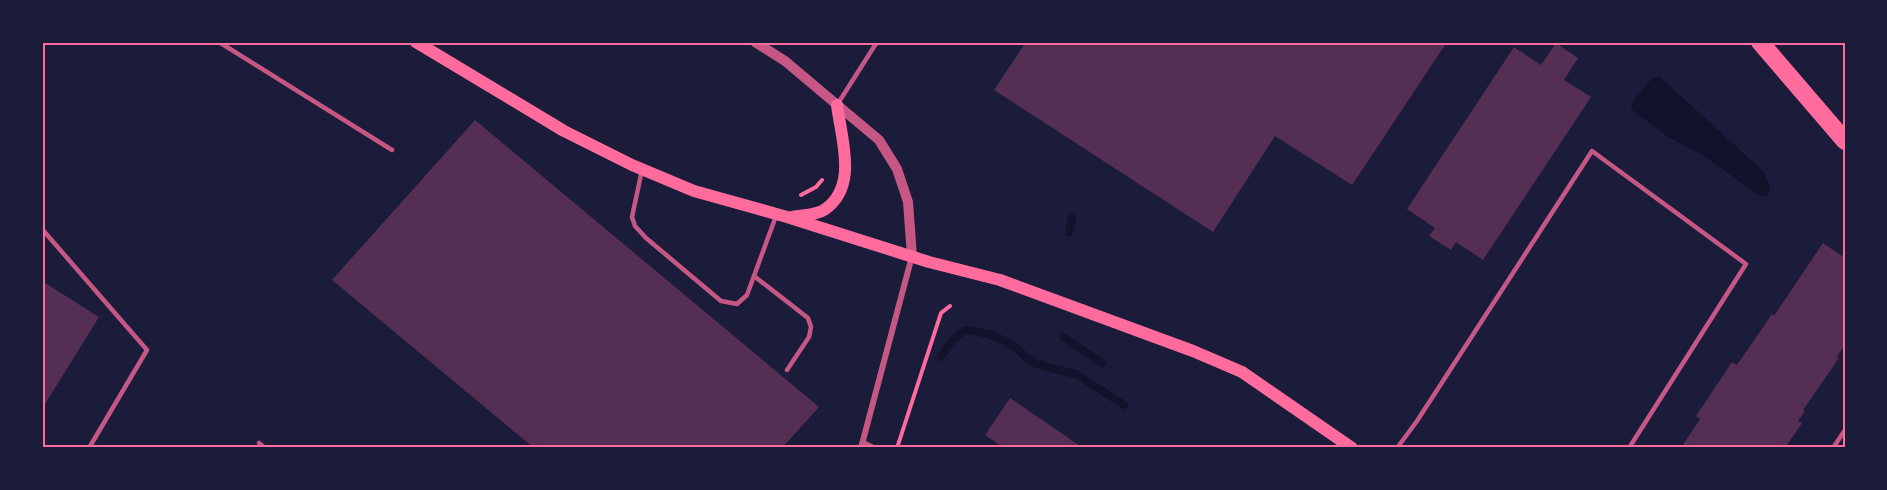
<svg xmlns="http://www.w3.org/2000/svg" width="1887" height="490" font-family="Ubuntu,sans-serif">
<style>
.water{fill:#12122b}
.lines{fill:none;stroke-linecap:round;stroke-linejoin:round}
.stream{stroke:#12122b;stroke-width:8}
.building{fill:#542f53}
.path{stroke:#ff6b9d;stroke-width:4}
.service{stroke:#c65784;stroke-width:4.5}
.minor{stroke:#c65784;stroke-width:6}
.tertiary{stroke:#c65784;stroke-width:10}
.secondary{stroke:#ff6b9d;stroke-width:12}
.motorway{stroke:#ff6b9d;stroke-width:18}
.neatline{fill:none;stroke:#ff6b9d;stroke-width:2}
</style>
<rect width="100%" height="100%" fill="#1b1b3a"/>
<path class="water" d="M1660,77L1763,171L1770,186L1768,196H1760L1701,154L1668,137L1631,109L1633,101L1652,78Z"/>
<g class="lines">
<path class="stream" d="M1069,232L1072,218
M1063,337L1102,363
M941,357L952,341L965,330C982,331 997,336 1012,345C1022,352 1032,365 1043,365
M1043,366L1076,374L1124,405"/>
</g>
<path class="building" d="M1026,42H1447L1352,185L1275,136L1213,232L994,90Z
M1556,43L1578,58L1564,80L1591,97L1483,260L1456,242L1451,250L1429,236L1435,228L1407,209L1514,47L1541,65Z
M475,120L819,407L782,448H534L332,280Z
M1823,243L1845,258V339L1842,342L1845,344L1837,357L1839,358L1803,410L1805,411L1798,421L1802,423L1785,448H1681L1700,419L1696,416L1732,362L1737,365L1772,314L1774,316Z
M42,281L99,317L42,409Z
M1010,398L1083,448H1004L985,435Z"/>
<g class="lines">
<path class="path" d="M801,195L816,187L822,180
M897,448L941,313L950,306"/>
<path class="service" d="M219,42L392,150
M837,105L877,42
M642,170L632,217L635,226L646,238L721,301L737,304L747,295L776,216
M42,229L147,350L89,448
M754,276L808,318L811,327L809,337L787,370
M863,442L875,448
M259,443L265,448
M1397,448L1417,421L1592,151L1746,264L1629,448
M1833,448L1845,430"/>
<path class="minor" d="M861,448L912,256"/>
<path class="tertiary" d="M755,42L785,61L879,140L897,169L908,202L912,256"/>
<path class="secondary" d="M416,42L564,131L632,165L694,191L787,217L929,262L1000,280L1193,351L1242,372L1352,448
M792,217C802,215 816,215 824,210C859,187 841,138 837,105"/>
<path class="motorway" d="M1760,42L1845,141"/>
</g>
<rect width="1887" height="490" fill="none" stroke="#1b1b3a" stroke-width="87"/>
<rect x="44" y="44" width="1800" height="402" class="neatline"/>
</svg>
